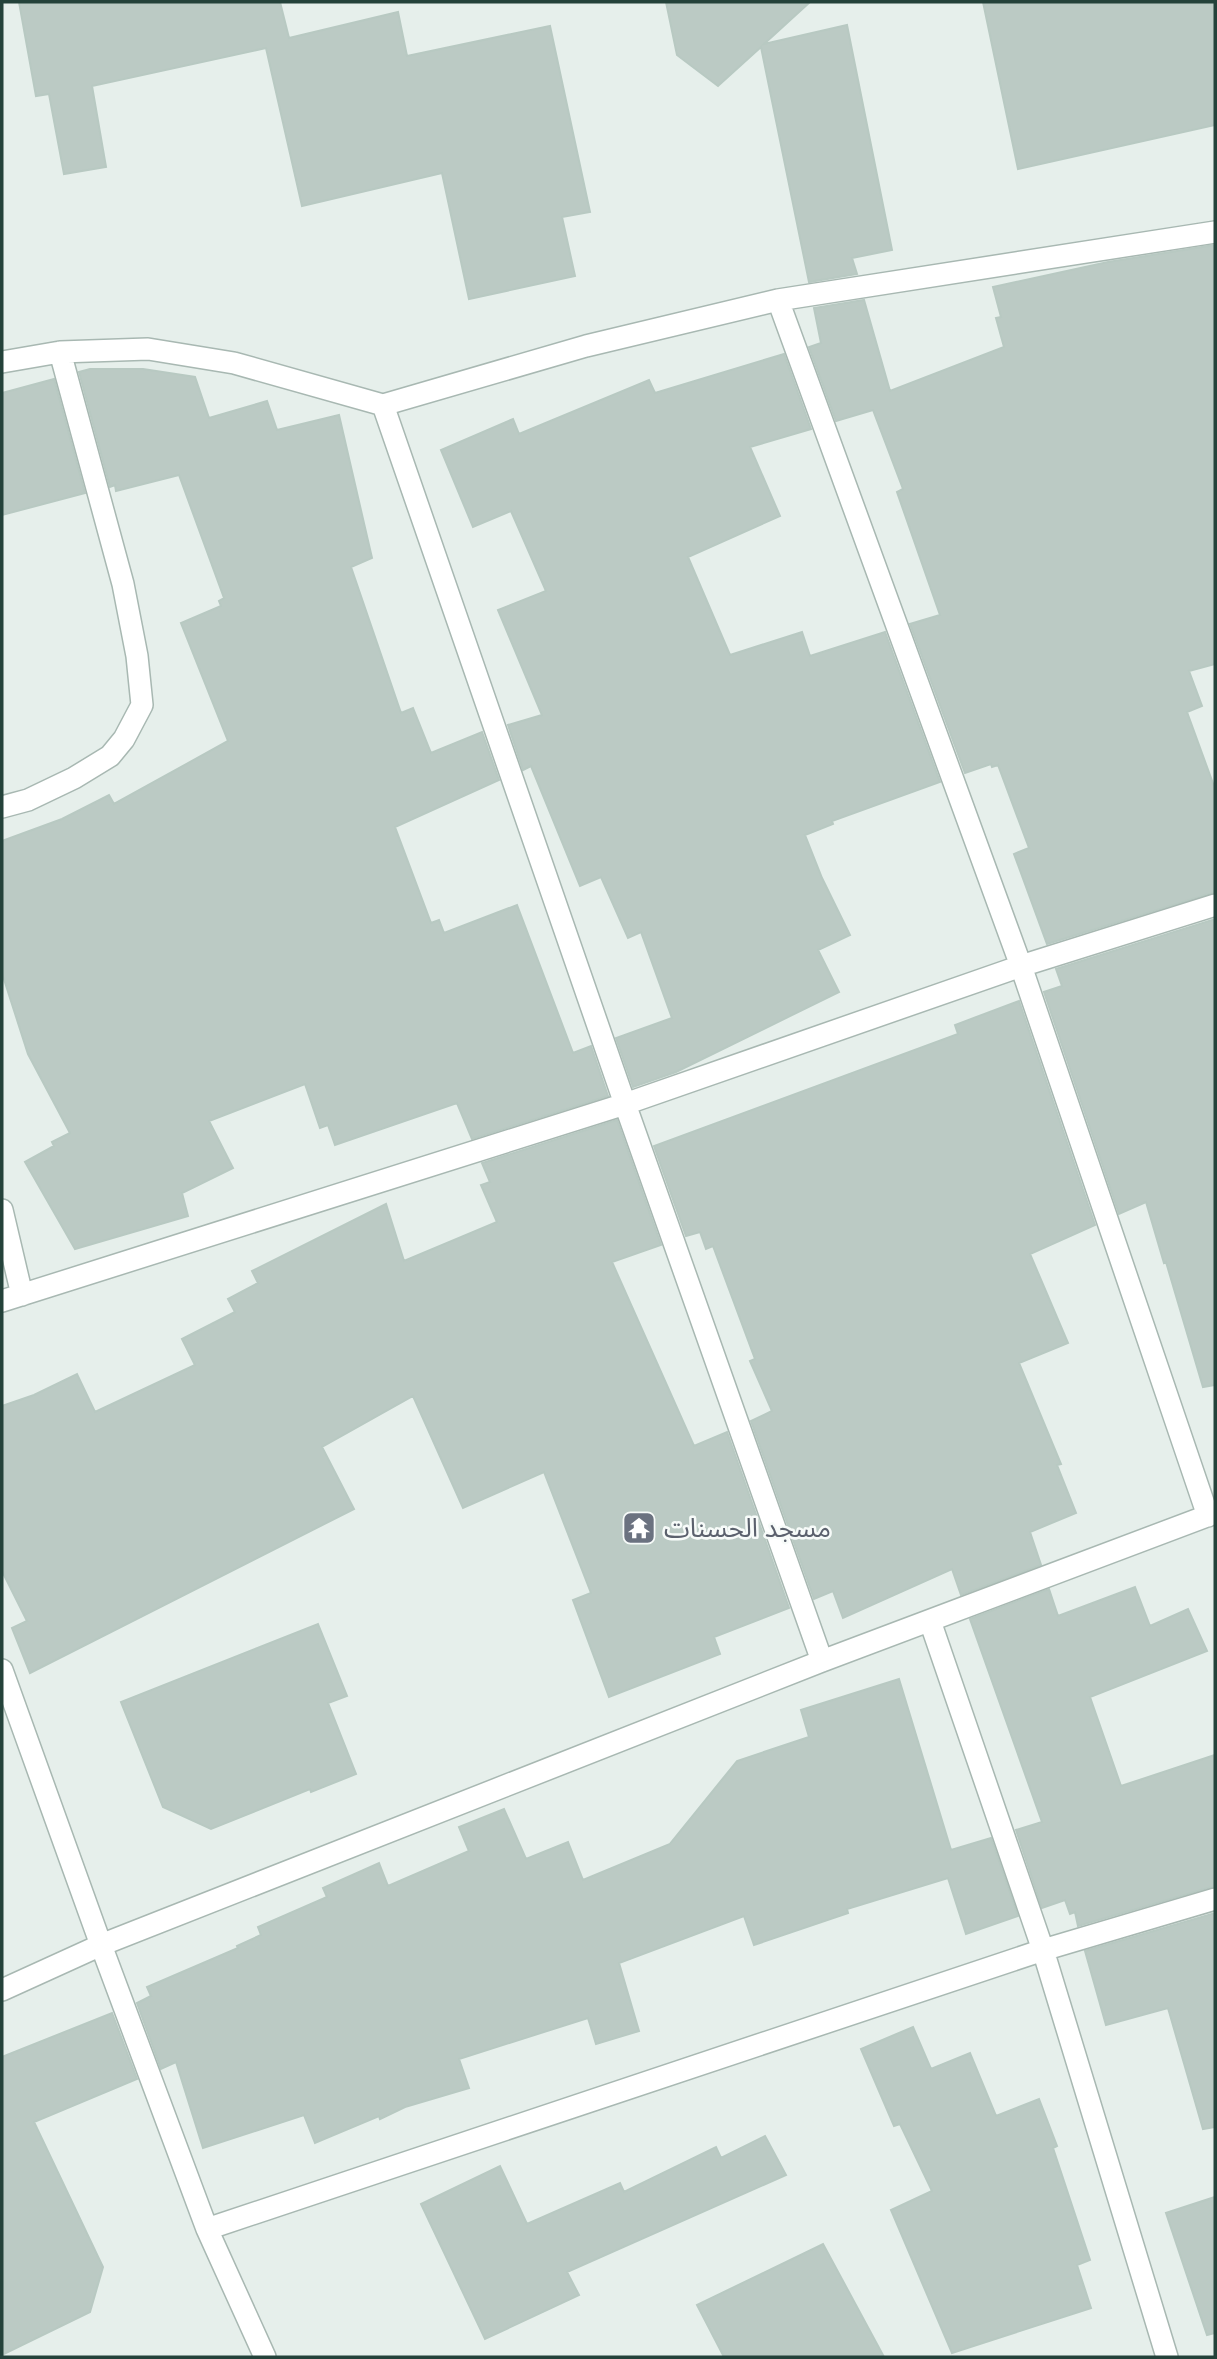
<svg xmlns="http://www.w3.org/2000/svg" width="1217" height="2359" font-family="Mulish,'Noto Sans Arabic',sans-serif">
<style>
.building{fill:#bbcac4;stroke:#b8c9c2;stroke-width:2}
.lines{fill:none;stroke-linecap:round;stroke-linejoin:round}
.minor-casing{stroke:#a8b8b2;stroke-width:24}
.minor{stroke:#fff;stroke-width:21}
.labels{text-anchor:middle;stroke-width:5;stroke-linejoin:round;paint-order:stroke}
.worship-label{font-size:26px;fill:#5b616d;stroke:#f7fbf9;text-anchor:start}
</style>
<rect width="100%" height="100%" fill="#e6efeb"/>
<path class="building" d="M19,2H280L289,38L398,12L407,56L550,26L590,212L562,217L575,276L469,299L442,173L302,206L266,48L92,86L106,167L64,174L49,94L36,96Z
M666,2H810L764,44L847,25L892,250L852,258L857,274L809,282L761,47L718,86L677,55Z
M983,2H1215V125L1018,169Z
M1215,245V664L1189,671L1202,706L1187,712L1215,789V892L1047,944L1014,854L1029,848L998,765L992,767L991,764L965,773L910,624L940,615L897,492L903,489L873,410L836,421L809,347L821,343L814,308L864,300L890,391L1004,347L996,318L1001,317L993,287L1108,262Z
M784,354L811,429L750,447L780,516L688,557L730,655L802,632L810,656L885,632L940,782L832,821L833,824L805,835L822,878L850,935L818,950L839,992L676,1072L633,1087L616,1038L672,1018L641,932L628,938L601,877L580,886L531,766L523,770L508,725L542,715L498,610L546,591L511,511L473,527L441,450L513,419L519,434L649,380L655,393Z
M90,369H143L195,377L209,418L267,401L277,430L339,415L372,558L351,567L401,713L413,708L431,753L482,732L499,780L395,827L431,923L439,920L444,933L517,905L573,1053L591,1046L608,1096L472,1139L457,1103L335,1145L328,1125L320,1128L305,1084L209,1121L233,1168L182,1193L188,1216L75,1249L25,1162L54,1146L52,1142L70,1133L28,1054L2,973V841L62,819L109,795L114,804L228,741L181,623L221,606L219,601L224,598L179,475L116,491L115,485L110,487L79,372Z
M54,379L85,493L2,515V393Z
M1215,919V1385L1203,1387L1166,1262L1164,1263L1146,1202L1119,1214L1044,992L1062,986L1056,969Z
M1019,1001L1095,1225L1030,1254L1068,1343L1019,1363L1061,1464L1057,1465L1076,1513L1030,1532L1041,1565L961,1595L952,1569L843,1618L833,1591L814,1599L751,1421L772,1411L750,1361L755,1359L713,1246L706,1249L700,1232L686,1236L654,1146L958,1034L955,1025Z
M617,1120L661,1245L612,1262L694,1446L727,1432L789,1608L714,1637L720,1654L609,1697L573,1600L591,1593L544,1472L463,1508L413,1396L322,1447L354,1509L30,1673L12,1628L27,1621L2,1571V1406L34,1395L77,1374L95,1412L195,1365L182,1339L235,1312L228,1299L258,1283L252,1271L386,1204L404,1261L497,1222L481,1185L490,1182L482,1163Z
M1135,1587L1150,1626L1188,1609L1207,1651L1090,1697L1121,1786L1215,1755V1886L1078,1926L1075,1912L1070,1914L1065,1900L1042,1908L1016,1830L1042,1822L970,1619L1049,1589L1058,1616Z
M318,1624L347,1696L328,1703L356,1774L311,1792L310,1789L211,1829L163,1807L121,1702Z
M899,1679L951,1850L991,1838L1018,1916L966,1934L948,1878L847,1909L848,1913L754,1945L744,1916L619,1963L639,2031L596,2044L588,2018L459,2059L469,2088L405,2107L380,2119L379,2116L315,2143L304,2115L203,2148L176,2062L161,2069L137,2003L151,1996L147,1987L238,1948L237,1946L261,1935L258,1927L327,1897L323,1888L379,1863L388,1886L469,1851L459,1827L504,1809L526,1859L568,1842L583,1880L670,1844L737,1761L809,1737L801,1710Z
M1215,1913V2127L1203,2129L1168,2008L1106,2025L1085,1951Z
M112,2013L137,2079L34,2122L103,2267L90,2312L2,2355V2057Z
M913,2027L931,2069L970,2053L996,2116L1039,2099L1057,2146L1053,2148L1090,2260L1077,2265L1091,2308L952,2353L891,2210L932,2191L900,2124L894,2126L861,2049Z
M765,2136L786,2175L567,2272L579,2295L485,2339L421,2204L500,2166L527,2224L620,2183L624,2192L716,2147L721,2158Z
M1215,2197V2333L1207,2335L1166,2213Z
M823,2244L884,2357H724L697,2305Z"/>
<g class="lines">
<defs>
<path id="minor" d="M778,300L1021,966L1208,1516
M2,362L60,352L148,349L234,363L383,405L586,346L778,300L1215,232
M383,405L625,1104L822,1661
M2,807L28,800L74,778L110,756L124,739L142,705L137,656L123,584L60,352
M2,1210L22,1295
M2,1301L625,1104L1021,966L1215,905
M930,1621L1043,1950L1167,2357
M2,1670L101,1945L207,2229L265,2357
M2,1990L101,1945L822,1661L1215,1513
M207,2229L1043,1950L1215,1899"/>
</defs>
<use href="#minor" class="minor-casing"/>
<use href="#minor" class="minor"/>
</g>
<defs>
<symbol id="temple-square" viewBox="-11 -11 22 22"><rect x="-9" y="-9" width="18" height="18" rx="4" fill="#6b7280" stroke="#f7fbf9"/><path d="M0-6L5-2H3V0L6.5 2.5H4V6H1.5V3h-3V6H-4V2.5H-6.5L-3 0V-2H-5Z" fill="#fff"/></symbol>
</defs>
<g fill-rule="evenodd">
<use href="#temple-square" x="620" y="1509" width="38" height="38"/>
</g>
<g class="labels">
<g class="worship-label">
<text x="664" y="1537">مسجد الحسنات</text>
</g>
</g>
<rect width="1217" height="2359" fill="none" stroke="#24423a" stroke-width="7"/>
</svg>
